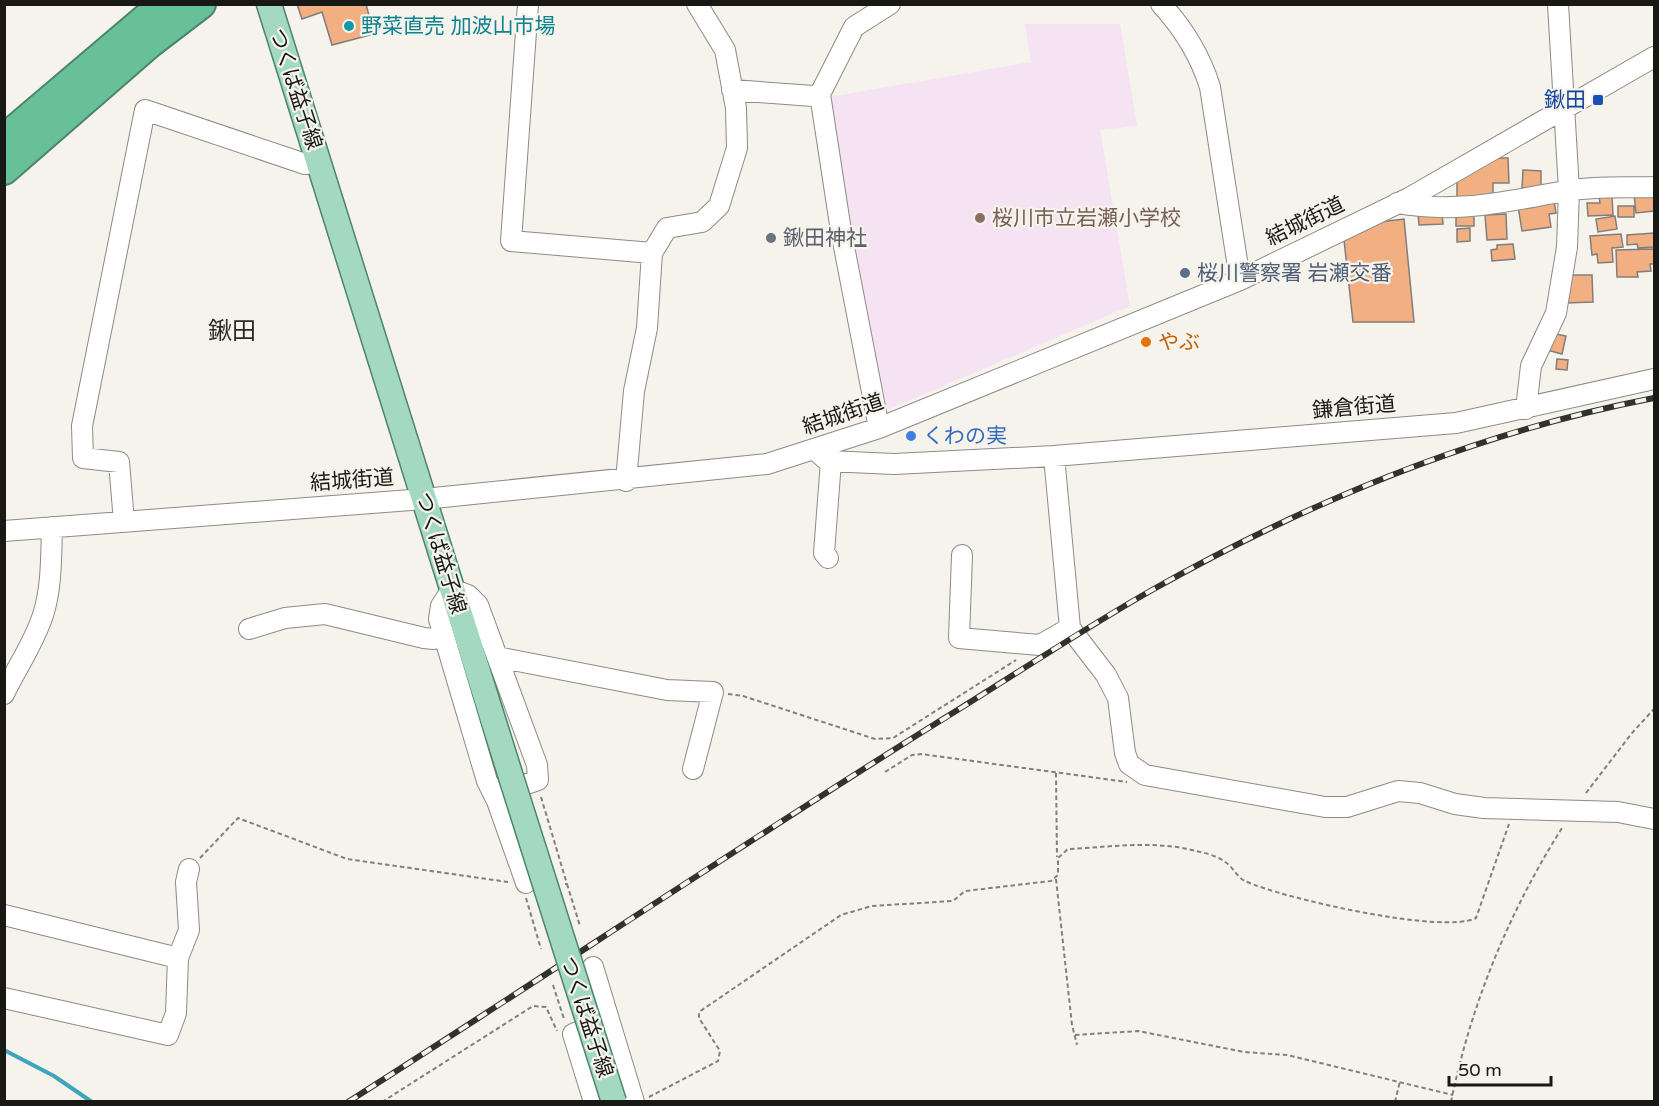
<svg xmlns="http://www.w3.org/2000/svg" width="1659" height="1106" font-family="'Varela Round','Noto Sans JP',sans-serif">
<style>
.education{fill:#f5e2f3}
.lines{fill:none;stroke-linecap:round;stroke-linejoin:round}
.stream{stroke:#3fa5bd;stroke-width:4}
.building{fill:#f2af82;stroke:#837d79;stroke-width:1.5}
.minor-casing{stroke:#8c8b84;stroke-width:22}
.major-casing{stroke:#4b856a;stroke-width:27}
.highway-casing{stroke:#4b856a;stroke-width:32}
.path{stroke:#81807b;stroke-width:2;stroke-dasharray:4.5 3;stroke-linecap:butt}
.minor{stroke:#fff;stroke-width:20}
.major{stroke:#a4d9c1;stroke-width:24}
.highway{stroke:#67c098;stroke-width:28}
.rail-casing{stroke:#31312d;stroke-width:6}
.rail{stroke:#f5f3ec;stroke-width:4;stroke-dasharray:11;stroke-linecap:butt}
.major-bridge-casing{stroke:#4b856a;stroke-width:27;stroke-linecap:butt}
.major-bridge{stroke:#a4d9c1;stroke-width:24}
.culture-dot{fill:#0f9aa8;stroke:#f5f3ec;stroke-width:2}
.transit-dot{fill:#1a4fb4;stroke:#f5f3ec;stroke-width:2}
.education-dot{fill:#8d6e63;stroke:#f5f3ec;stroke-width:2}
.worship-dot{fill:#6b7280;stroke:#f5f3ec;stroke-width:2}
.service-dot{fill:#5c6f8a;stroke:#f5f3ec;stroke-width:2}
.food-dot{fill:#e8710a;stroke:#f5f3ec;stroke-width:2}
.shop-dot{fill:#3f7fe0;stroke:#f5f3ec;stroke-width:2}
.labels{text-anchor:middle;stroke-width:4.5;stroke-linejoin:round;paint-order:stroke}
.culture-label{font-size:21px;fill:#0d838f;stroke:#f5f3ec;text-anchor:start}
.street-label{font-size:21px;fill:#181815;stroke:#f5f3ec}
.transit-label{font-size:21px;fill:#164399;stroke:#f5f3ec;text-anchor:end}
.education-label{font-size:21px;fill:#785e54;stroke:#f5f3ec;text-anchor:start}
.worship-label{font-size:21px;fill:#5b616d;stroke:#f5f3ec;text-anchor:start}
.service-label{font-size:21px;fill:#4e5e75;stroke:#f5f3ec;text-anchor:start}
.food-label{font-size:21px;fill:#c56008;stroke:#f5f3ec;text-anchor:start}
.shop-label{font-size:21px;fill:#366cbe;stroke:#f5f3ec;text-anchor:start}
.quarter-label{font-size:24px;fill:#2c2a25;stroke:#f5f3ec}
</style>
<rect width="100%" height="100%" fill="#f5f3ec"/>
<path class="education" d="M1025,24H1120L1137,126L1100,130L1130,306L880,413L824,98L1031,62Z"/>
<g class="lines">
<path class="stream" d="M4,1050L54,1076L92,1102"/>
</g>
<path class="building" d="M297,4H366L374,34L332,45L322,12L302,19Z
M1488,158H1508L1509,183H1493V200L1457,199V175Z
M1523,170L1541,171V188H1522Z
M1654,192V211L1636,213L1634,194Z
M1599,196H1612L1613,215L1588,216L1587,203H1600Z
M1554,201L1556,213L1549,214L1551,227L1522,231L1518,206Z
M1618,206H1634V217H1618Z
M1442,212L1443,224L1419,225L1418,213Z
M1506,214L1507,239L1487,240L1485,215Z
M1474,215V226H1456V216Z
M1615,216L1617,229L1598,232L1596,219Z
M1404,219L1414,322H1353L1344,240L1379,222Z
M1470,228V241L1457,242V229Z
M1654,233V247L1638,248L1637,244L1627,245V235Z
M1621,234L1623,247L1612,248L1613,262L1598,263L1597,254L1592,255L1590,236Z
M1513,244L1515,259L1492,261L1491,250L1497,249V245Z
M1654,249V264H1650L1651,271L1637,272L1638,277H1617L1616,250Z
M1565,275H1592L1593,302L1566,303Z
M1551,333L1566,336L1562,354L1547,350Z
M1557,359L1568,360L1567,370L1556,369Z"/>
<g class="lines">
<defs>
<path id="minor" d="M528,4L511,241L652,253
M1161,4C1184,29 1200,55 1210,87L1240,280
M732,90L813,96L820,94L854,27L890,4
M820,94L841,231L879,428
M1397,203C1461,214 1505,201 1566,191C1595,186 1626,188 1654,187
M1526,409L1531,366L1556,313L1567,247L1569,190L1558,4
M815,450L828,461L894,464L1054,456L1456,423L1654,379
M1054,456L1070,628L1106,675L1118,698L1125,753L1129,764L1145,775L1325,807H1347L1398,791L1420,793L1455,804L1484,808L1618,812L1654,819
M626,481L634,391L647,328L652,253L667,228L702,222L719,206L737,148L736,108L725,50L697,4
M124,522L119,462L83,458L82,426L145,110L305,164L319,163
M4,531L424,499L767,464L879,428L1240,280L1409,198L1654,57
M962,555L959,638L1040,645L1070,628
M828,558L824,553L831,461
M249,629L285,618L325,614L424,638L434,639L444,636
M497,657L667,690L713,692L693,769
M4,694C17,667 34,643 43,615C52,587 51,555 52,527
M494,795L538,780L537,765L478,605L468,595L452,589L441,606L439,619L487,781L497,801L526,883
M4,915L178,958
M593,967L634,1102
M4,998L168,1035L176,1013L178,958L189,930L186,882L189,869
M594,1102L573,1034L602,1022"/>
<path id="major" d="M269,4L511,777"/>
<path id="highway" d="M4,139L163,4
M4,170L150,43L201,4"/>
</defs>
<use href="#minor" class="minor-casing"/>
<use href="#major" class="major-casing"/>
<use href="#highway" class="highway-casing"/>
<path class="path" d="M728,694L743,696L875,739L893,738L1016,660
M885,772L912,755L921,754L1127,782
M1056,773L1057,857
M1586,793L1632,733L1654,709
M541,797L567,884H565
M200,858L238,818L347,859L508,882
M1056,879L1072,1025L1077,1045
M567,884L580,926
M526,898L541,949
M553,985L564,1019
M1075,1035L1138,1031L1244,1052L1287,1055L1453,1095
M649,1097L718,1061L720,1051L699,1018V1012L841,915L872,906L953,901L965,891L1051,881L1058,875V858L1068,849C1110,847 1155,840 1196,851C1206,853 1217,856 1225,862C1233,867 1237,877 1245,881C1281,898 1444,935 1476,918L1509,824
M382,1102L533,1006L546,1007L557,1031
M1395,1102L1400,1081
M1451,1102C1471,1004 1509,912 1562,828"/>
<use href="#minor" class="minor"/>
<use href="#major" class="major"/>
<use href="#highway" class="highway"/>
<defs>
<path id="rail" d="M348,1102C544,977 738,847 935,724C1007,680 1078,632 1152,590C1308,502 1477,432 1654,398"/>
</defs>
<use href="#rail" class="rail-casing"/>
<use href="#rail" class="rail"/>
<defs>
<path id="major-bridge" d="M511,777L614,1102"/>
</defs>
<use href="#major-bridge" class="major-bridge-casing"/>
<use href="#major-bridge" class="major-bridge"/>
</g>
<circle class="culture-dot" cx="349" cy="26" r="6"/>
<rect class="transit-dot" x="1592" y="94" width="12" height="12" rx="3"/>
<circle class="education-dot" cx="980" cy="218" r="6"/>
<circle class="worship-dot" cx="771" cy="238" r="6"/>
<circle class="service-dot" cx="1185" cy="273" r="6"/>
<circle class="food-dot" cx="1146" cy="342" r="6"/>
<circle class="shop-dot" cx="911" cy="436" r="6"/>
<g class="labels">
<g class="culture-label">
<text x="361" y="33">野菜直売 加波山市場</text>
</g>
<g class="street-label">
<text transform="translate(296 89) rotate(72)" y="7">つくば益子線</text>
<text transform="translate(1305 221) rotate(-26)" y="7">結城街道</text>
<text transform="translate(1354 407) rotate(-5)" y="7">鎌倉街道</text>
<text transform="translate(843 414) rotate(-19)" y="7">結城街道</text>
<text transform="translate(352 480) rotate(-4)" y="7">結城街道</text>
<text transform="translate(441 553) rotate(73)" y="7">つくば益子線</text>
<text transform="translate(587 1017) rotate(72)" y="7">つくば益子線</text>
</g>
<g class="transit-label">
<text x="1586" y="107">鍬田</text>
</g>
<g class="education-label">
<text x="992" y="225">桜川市立岩瀬小学校</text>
</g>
<g class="worship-label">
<text x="783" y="245">鍬田神社</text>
</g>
<g class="service-label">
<text x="1197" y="280">桜川警察署 岩瀬交番</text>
</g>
<g class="food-label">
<text x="1158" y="349">やぶ</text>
</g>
<g class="shop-label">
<text x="923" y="443">くわの実</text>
</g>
<g class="quarter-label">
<text x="232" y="339">鍬田</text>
</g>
</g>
<rect width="1659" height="1106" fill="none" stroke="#181815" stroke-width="12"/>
<path d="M1449 1076v9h102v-9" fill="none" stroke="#181815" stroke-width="3"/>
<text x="1458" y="1076" font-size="18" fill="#181815" stroke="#f5f3ec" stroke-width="4.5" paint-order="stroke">50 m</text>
</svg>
